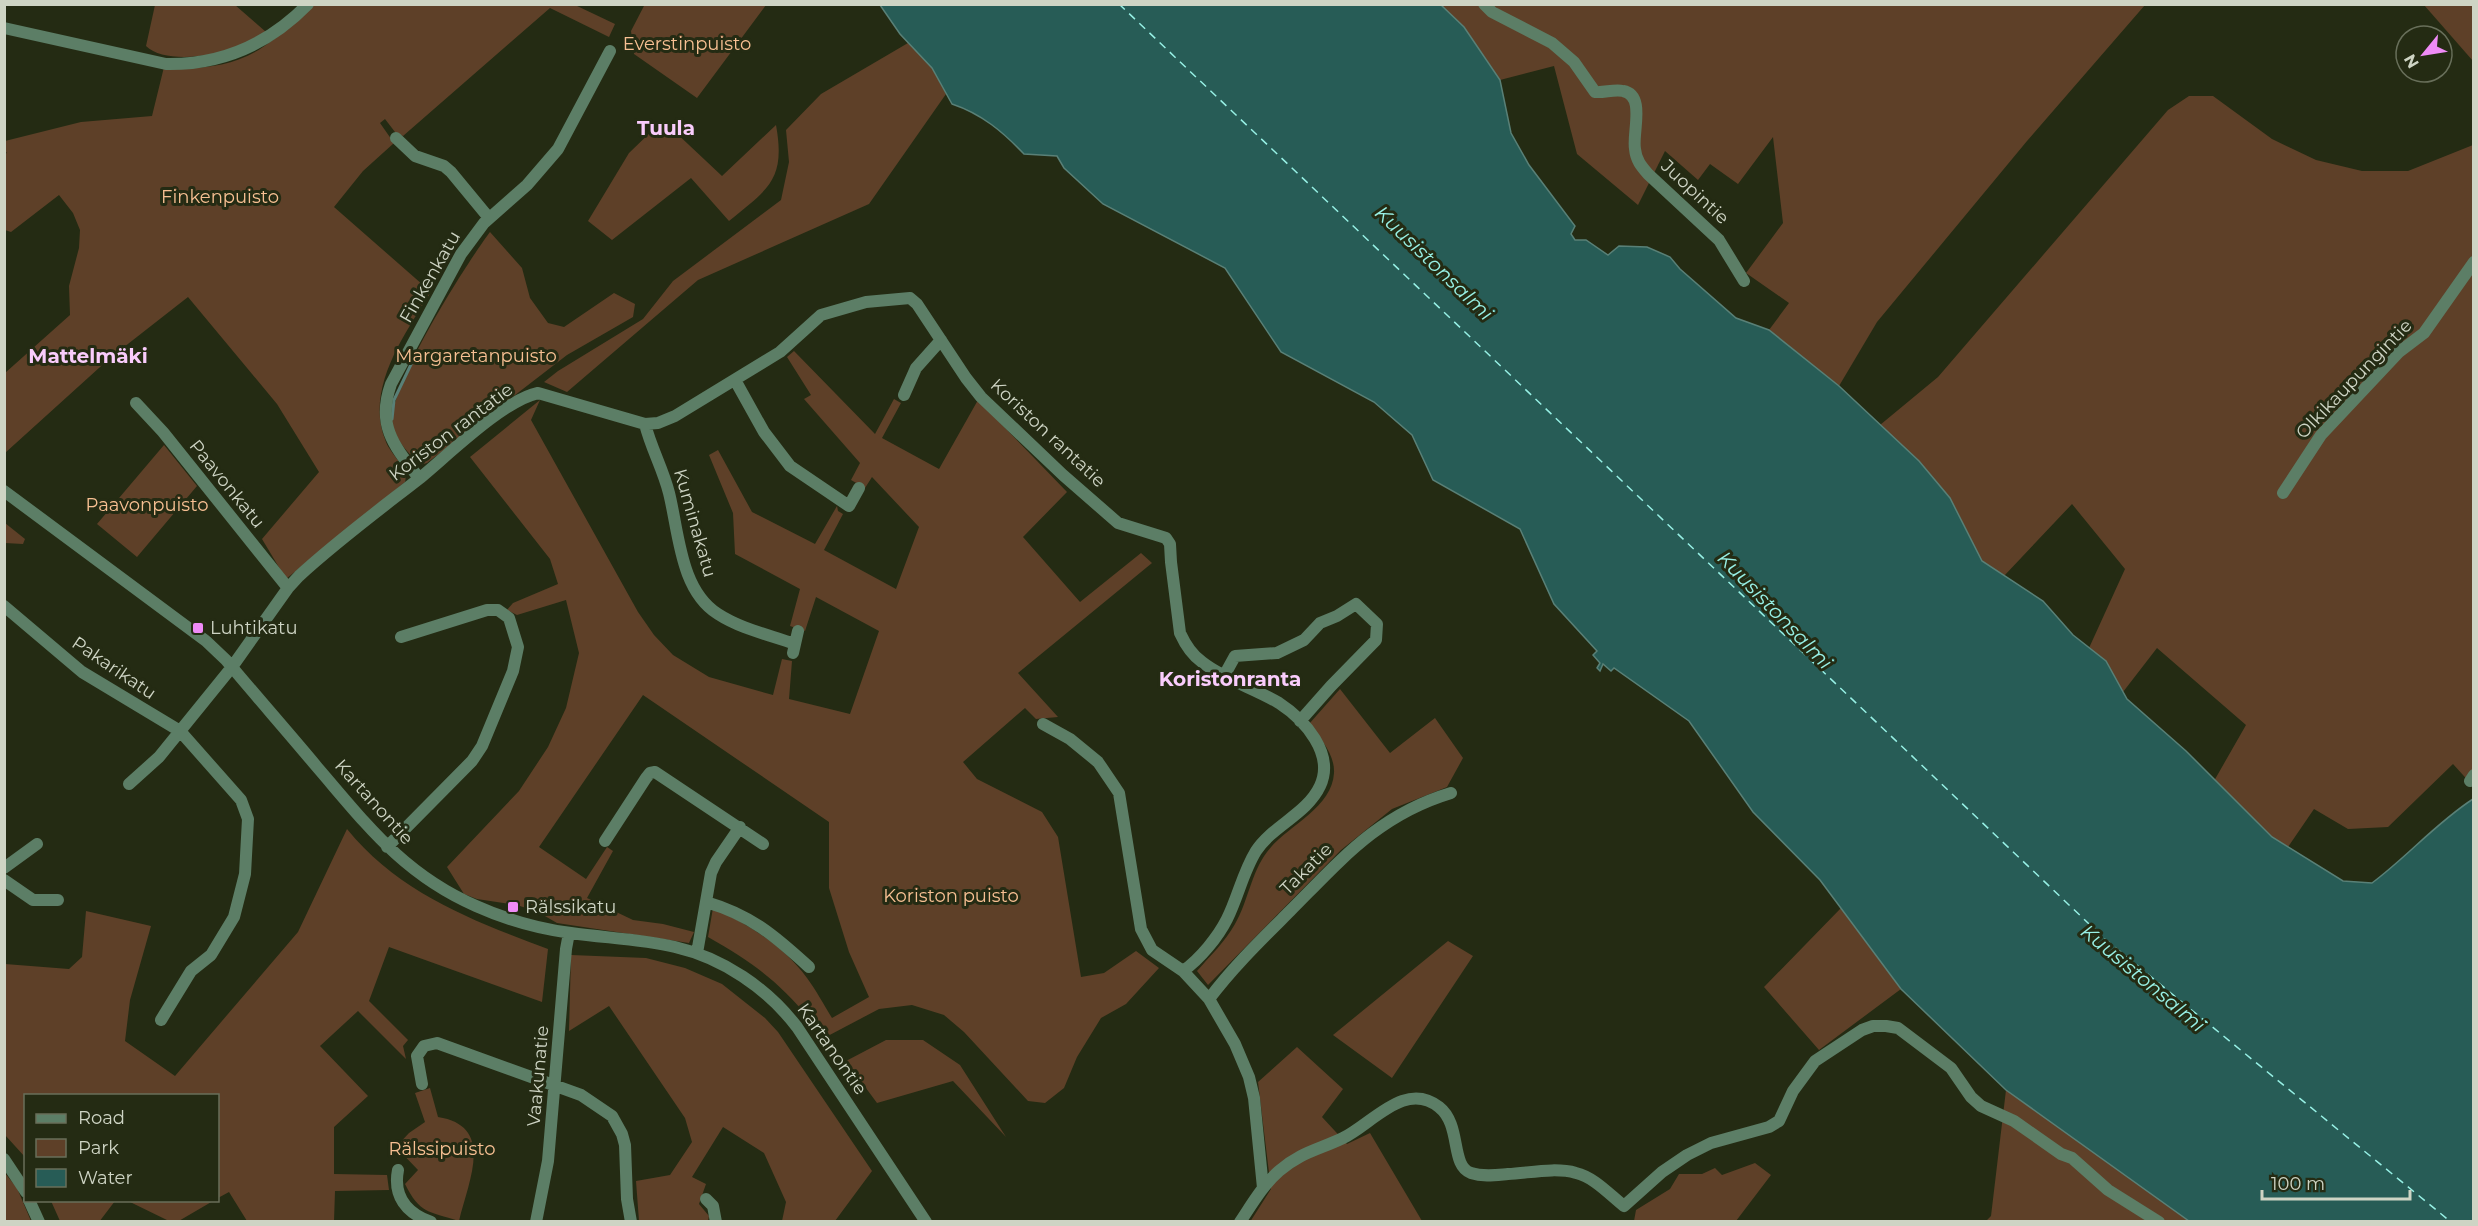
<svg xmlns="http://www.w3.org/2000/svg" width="2478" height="1226" font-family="Montserrat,sans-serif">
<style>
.green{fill:#5e4028}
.water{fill:#275c56;stroke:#598077;stroke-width:1.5}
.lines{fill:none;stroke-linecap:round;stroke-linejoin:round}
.stream{stroke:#598077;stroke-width:3}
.ferry{stroke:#97f0e5;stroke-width:1.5;stroke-dasharray:8 6;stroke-linecap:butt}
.minor{stroke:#5c7e66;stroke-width:12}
.poi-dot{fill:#ef8bf7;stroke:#242b13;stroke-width:2}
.labels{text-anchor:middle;stroke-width:6;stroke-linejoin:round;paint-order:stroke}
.park-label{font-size:18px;fill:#f8c093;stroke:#242b13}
.street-label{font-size:18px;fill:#ced4c4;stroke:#242b13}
.poi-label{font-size:18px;fill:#ced4c4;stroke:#242b13;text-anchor:start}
.neighbourhood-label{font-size:20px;font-weight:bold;fill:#f9ccfc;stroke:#242b13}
.water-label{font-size:20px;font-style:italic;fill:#97f0e5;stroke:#242b13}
</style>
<rect width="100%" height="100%" fill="#242b13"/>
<path class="green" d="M645,4H766V5L697,98L634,54L631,31Z
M155,5H235L266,32C256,38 246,45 236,48C214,56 164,64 146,46Z
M312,5H575L615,24L609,37L550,8L403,136L395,132L385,119L380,123L394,143L363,171L334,207L431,292C404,335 364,390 386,442C391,455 409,468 405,482L286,579L262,539L319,472L277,404L188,297L110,358L5,453V373L70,315L69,286L79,248L80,230L73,213L59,195L11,232L5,230L4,154L7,153L5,151V141L81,122L152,116L164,67C197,70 234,67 263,47C281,36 296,19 312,5Z
M1441,5H2145L2027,141L1877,322L1839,386L1769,330L1789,303L1746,273L1783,223L1773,137L1738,184L1710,164L1698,180L1665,151L1638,205L1577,154L1554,66L1500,80L1464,27Z
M2424,5H2473V61Z
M908,43L932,68L946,94L869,204L698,280L567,392L544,382L558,371L643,319L673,281L781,200L789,162L786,130L821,94Z
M2189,96H2213L2272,139L2316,160L2362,171H2408L2473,145V786L2453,764L2388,827L2348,829L2314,809L2288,847L2272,837L2214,781L2246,725L2157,648L2123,692L2106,661L2089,648L2125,569L2072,504L2004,576L1982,561L1950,498L1919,461L1880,425L1938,377L2168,110Z
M658,125L672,129L722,176L776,125C786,180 768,189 729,221L691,178L612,240L588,221L629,153Z
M490,232L522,268L530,298L548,323L564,327L614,293L635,304L633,317L567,355L427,463L420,465C410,455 397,441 393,428C382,395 468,261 490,232Z
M794,351L875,434L894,399L901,403L882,438L939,469L978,400L1067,492L1023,537L1080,602L1141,553L1152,563L1018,673L1058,717L1036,719L1025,708L963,762L977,779L1042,812L1058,837L1081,977L1104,973L1136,951L1159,968L1126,1004L1101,1018L1077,1057L1064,1088L1045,1103L1028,1101L964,1032L944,1015L912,1005L879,1009L824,1038C788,989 761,967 708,937L713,908C748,924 784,946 807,978C816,990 824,1005 832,1018L869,997L849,952L829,888V822L643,695L539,847L586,879L607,847L613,851L587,898L633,920L663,924L694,932L689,943L557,923L538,912L517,905L477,899L464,894L447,867L519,791L548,747L566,708L579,653L566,600L517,615L507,610L513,603L558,584L550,559L470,457L540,400L531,420L638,612L654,635L673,655L709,677L773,695L782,659L792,661L789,699L850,714L879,631L816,597L805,631L790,626L800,589L735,554L733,513L709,455L718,450L752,512L815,544L837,506L838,511L843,514L824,550L896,589L919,527L872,477L865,488L851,480L860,463L804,399L811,395L787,357Z
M164,445L197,486L137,557L97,524Z
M5,523L25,539L23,544L5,543Z
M1340,689L1390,753L1435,718L1463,758L1447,787L1392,809L1341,850L1208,985L1197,971C1210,956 1225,942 1235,924C1248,902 1251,873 1267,852C1286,826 1332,809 1334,773C1335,754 1320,738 1309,724Z
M347,829C399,893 473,921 548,949L542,1002L389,947L369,1001L408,1040L403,1046L406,1059L358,1011L320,1046L368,1096L334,1127V1174L387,1175L389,1190L335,1191L334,1221H247L229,1192L218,1198V1096H26L25,1157L5,1135V964L69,969L82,957L86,911L151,926L130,1000L125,1041L175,1076L298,932Z
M1841,908L1901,989L1819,1050L1764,987Z
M1448,941L1473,956L1392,1078L1333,1035Z
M571,955L646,958L685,968L722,984L765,1018L778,1032L872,1171L835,1221H782L786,1202L764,1153L723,1127L692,1177L706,1184L699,1204L709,1216L708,1221H639L636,1181L670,1175L692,1142L685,1118L609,1006L569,1031Z
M886,1040H923L960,1065L1006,1137L953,1081L877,1103L846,1061Z
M1297,1047L1343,1089L1322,1117L1347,1144L1370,1133L1422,1221L1250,1222L1271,1189L1258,1082Z
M430,1088L438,1117C496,1126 468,1182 459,1221C428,1211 420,1214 405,1184L418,1170L396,1147L409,1133L425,1122L415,1093Z
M2006,1090L2189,1221L1985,1222L1991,1216Z
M1755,1163L1771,1175L1736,1221H1634L1636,1210L1670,1189L1679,1174H1702L1715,1168L1722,1175Z
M4,1172L17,1188L31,1221H5Z
M51,1201H115L99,1222L60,1221Z
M128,1201V1200L213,1201L177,1222L169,1221Z"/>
<path class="water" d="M880,5H1441L1464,27L1500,80L1511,133L1529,165L1575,226L1571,234L1575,240H1586L1608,255L1619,246L1647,247L1670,257L1680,269L1736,318L1769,330L1839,386L1919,461L1950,498L1982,561L2043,601L2073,635L2106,661L2127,699L2186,751L2272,837L2343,881L2372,883C2407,857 2436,823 2473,799V1221H2189L2006,1090L1901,989L1820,880L1753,812L1689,721L1614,668L1611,671L1603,664L1600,671L1597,668L1600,663L1593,655L1597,651L1554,604L1520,529L1433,480L1412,435L1374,402L1281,352L1225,268L1103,204L1064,168L1057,156L1024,154C1003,132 982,114 952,104L932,68L900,34Z"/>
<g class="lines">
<path class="stream" d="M392,419L394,400L415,356"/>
<path class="ferry" d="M1119,4L2106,940L2451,1222"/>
<path class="minor" d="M1484,4L1492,12L1552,43L1574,62L1595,92C1604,93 1614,89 1623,91C1646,95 1632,133 1635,149C1636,160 1641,166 1648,174L1719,240L1744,281
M4,28L166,64C222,65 269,44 308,4
M396,138L415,156L444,166L451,172L489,218
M735,380L764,432L790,466L849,506L859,488
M904,395L916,368L941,340
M136,403L163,432L288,588
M645,424C651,448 663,469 669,493C679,533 680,590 718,614C741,629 770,635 795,644
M419,478C395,447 376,426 391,384L461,254L484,223L527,185L558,149L610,51
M4,491L206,641L226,660C256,696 287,731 317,767C367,825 403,874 476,906C505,919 540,929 571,933C606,938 641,939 675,947C723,958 767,988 797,1027L926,1222
M2283,493L2321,435L2399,352L2424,333L2474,262
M4,606L82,672L180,731L241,800L248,819L245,874L234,917L211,955L191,971L161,1020
M793,653L798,631
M1224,676L1235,656L1277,653L1304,640L1320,623L1337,616L1356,604L1377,624L1376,640L1331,686L1300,721
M1043,724L1070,739L1098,762L1119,793L1141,929L1152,950L1183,971L1209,999L1235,1044L1249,1077L1254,1098L1263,1188
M2470,781L2474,775
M129,784L159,757L232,667L288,588L299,576C337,541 379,510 420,478C448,455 504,400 538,393L645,424L658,423L675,416L780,352L821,315L866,302L910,298L917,304L966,378L981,397L1063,475L1118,523L1166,538L1170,544L1171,562L1180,633C1185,644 1192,655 1202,662C1225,680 1254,688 1279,703C1305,720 1335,754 1320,786C1307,814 1272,826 1256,851C1243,872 1238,897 1227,919C1218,937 1200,959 1183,971
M605,841L646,778L650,773L655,772L763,844
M387,847L472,761L482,746L513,671L518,647L509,618L498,610H487L401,637
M4,868L37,844
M4,880L33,900H58
M706,902C751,915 775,936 809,967
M697,953L711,873L716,862L740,827
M1209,999C1233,967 1262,939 1290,911C1341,860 1378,815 1451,793
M422,1084L417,1056L424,1046L437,1043L581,1095L612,1116L622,1134L625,1145L627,1199L631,1222
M4,1159L26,1192
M398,1170C393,1196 406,1213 431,1222
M706,1199L713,1206L716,1222
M29,1200L39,1222
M536,1222L548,1161L566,949L569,933
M1240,1222C1252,1204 1263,1185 1279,1171C1301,1152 1318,1150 1343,1138C1372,1124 1405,1080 1439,1107C1462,1125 1450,1166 1471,1173C1483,1177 1496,1175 1508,1174C1529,1173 1555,1167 1576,1173C1594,1177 1610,1195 1624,1206L1662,1172L1687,1155L1711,1143L1769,1127L1779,1121L1793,1091L1815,1061L1862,1030L1873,1026H1886L1898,1028L1951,1068L1971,1097L1981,1106L2014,1121L2061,1154L2072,1158L2108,1190L2159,1222"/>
</g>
<g class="poi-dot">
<rect x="192" y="622" width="12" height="12" rx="3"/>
<rect x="507" y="901" width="12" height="12" rx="3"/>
</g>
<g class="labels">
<g class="park-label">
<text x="687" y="50">Everstinpuisto</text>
<text x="220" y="203">Finkenpuisto</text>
<text x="476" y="362">Margaretanpuisto</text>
<text x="147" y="511">Paavonpuisto</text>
<text x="951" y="902">Koriston puisto</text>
<text x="442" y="1155">Rälssipuisto</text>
</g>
<g class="street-label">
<text transform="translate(1695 192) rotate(43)" y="6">Juopintie</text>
<text transform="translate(430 277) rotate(-60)" y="6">Finkenkatu</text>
<text transform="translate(2354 379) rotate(-46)" y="6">Olkikaupungintie</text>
<text transform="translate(451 432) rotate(-37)" y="6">Koriston rantatie</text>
<text transform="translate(1048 433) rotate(43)" y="6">Koriston rantatie</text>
<text transform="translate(227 484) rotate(51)" y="6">Paavonkatu</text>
<text transform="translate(695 523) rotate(74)" y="6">Kuminakatu</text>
<text transform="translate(114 668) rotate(34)" y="6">Pakarikatu</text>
<text transform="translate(374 802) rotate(48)" y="6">Kartanontie</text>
<text transform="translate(1306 869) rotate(-45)" y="6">Takatie</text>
<text transform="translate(832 1049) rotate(55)" y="6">Kartanontie</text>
<text transform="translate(538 1076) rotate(-85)" y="6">Vaakunatie</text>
</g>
<g class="poi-label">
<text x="210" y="634">Luhtikatu</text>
<text x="525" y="913">Rälssikatu</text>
</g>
<g class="neighbourhood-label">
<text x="666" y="135">Tuula</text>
<text x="88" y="363">Mattelmäki</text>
<text x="1230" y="686">Koristonranta</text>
</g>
<g class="water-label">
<text transform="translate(1434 263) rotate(44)" y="7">Kuusistonsalmi</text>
<text transform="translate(1775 610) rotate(46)" y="7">Kuusistonsalmi</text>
<text transform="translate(2143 978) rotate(40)" y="7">Kuusistonsalmi</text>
</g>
</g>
<rect width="2478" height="1226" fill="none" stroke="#ced4c4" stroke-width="12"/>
<rect x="24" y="1094" width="195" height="108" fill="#242b13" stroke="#686f5a" stroke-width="1.5"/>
<rect x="36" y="1114" width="30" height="9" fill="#5c7e66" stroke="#686f5a" stroke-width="1.5"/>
<text x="78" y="1124" font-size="18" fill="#ced4c4">Road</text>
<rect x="36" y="1139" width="30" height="18" fill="#5e4028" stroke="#686f5a" stroke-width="1.5"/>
<text x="78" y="1154" font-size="18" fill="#ced4c4">Park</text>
<rect x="36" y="1169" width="30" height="18" fill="#275c56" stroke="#686f5a" stroke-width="1.5"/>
<text x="78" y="1184" font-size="18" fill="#ced4c4">Water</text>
<g transform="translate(2424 54) rotate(240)"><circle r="28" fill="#242b13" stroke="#686f5a" stroke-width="1.5"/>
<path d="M0-4.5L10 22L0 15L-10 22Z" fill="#ef8bf7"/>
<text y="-9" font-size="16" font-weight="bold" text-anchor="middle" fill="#ced4c4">N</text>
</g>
<path d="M2262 1190v9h148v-9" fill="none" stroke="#ced4c4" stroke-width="3"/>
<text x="2271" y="1190" font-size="18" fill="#ced4c4" stroke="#242b13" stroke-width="4.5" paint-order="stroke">100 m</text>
</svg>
